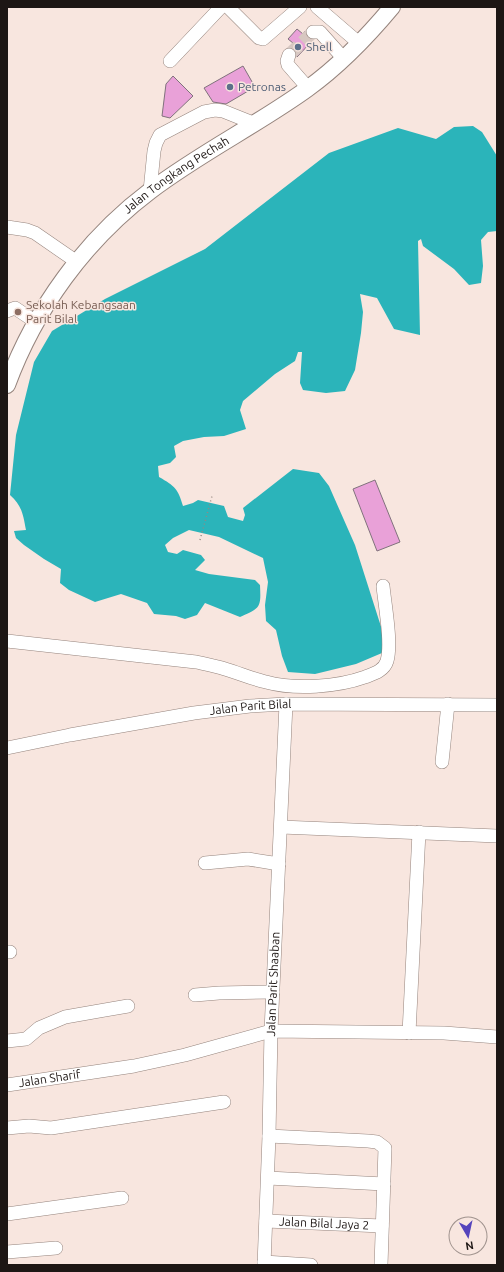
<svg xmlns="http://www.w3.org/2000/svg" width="504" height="1272" font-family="Ubuntu,sans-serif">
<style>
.water{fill:#2bb4ba}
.building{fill:#e9a1d8;stroke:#80727c}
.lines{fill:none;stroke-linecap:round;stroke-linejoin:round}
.minor-tunnel{stroke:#d7c7c1;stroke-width:13;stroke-dasharray:13 6;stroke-linecap:butt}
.minor-casing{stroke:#95847d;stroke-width:14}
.major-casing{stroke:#95847d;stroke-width:18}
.path{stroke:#958883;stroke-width:1.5;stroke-dasharray:1 3;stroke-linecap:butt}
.minor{stroke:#fff;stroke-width:13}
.major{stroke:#fff;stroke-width:16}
.service-dot{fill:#5c6f8a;stroke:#f8e6df;stroke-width:1.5}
.education-dot{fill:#8d6e63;stroke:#f8e6df;stroke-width:1.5}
.labels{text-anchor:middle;stroke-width:3;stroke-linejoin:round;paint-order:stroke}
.service-label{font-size:12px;fill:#4e5e75;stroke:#f8e6df;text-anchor:start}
.street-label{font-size:12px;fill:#1d1614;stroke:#f8e6df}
.education-label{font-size:12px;fill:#785e54;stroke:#f8e6df;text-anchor:start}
</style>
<rect width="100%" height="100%" fill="#f8e6df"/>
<path class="water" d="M473,126L482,132L497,156V231L488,232L481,240L483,266L481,283L469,285L454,269L423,246L421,239L418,241L420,335L394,329L377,298L360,294L363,312L361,333L355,370L345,391L326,393L303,390L300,383L302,352H298L295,361L275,374L243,401L240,410L246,429L224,436L204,437L183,441L174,446L176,457L170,463L158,466L159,477C175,486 178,489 183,506L193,503L198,500L224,506L228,517L243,521L245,515L243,508L293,469L319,473L329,486L355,545L384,636L382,653L356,664L315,674L288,672L282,656L276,630L266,621L265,605L268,582L263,558L219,537L189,530L173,538L165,545L168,552L177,554L183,550L201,555L205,560L195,570L209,574L255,580L260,585C261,607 261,608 240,617L205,603L197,615L185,619L176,616L154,614L147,603L121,594L95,602L69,590L60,583L61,569L44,559L24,545L16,538L14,531L26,530C23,514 22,506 10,495L16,435L34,362L52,331L105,299L205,249L329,153L398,128L436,139L454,127Z"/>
<path class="building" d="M297,29L303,34L305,31L306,36L309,39L313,40L297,57L295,50L290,47L293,43L288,39Z
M243,66L255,87L226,104L213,102L204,88Z
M173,76L193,96L170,118L162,116L166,84Z
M375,480L400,542L377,551L353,489Z"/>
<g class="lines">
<path class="minor-tunnel" d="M289,55L313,32"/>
<defs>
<g id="minor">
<path d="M228,7L259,38L263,39L300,7"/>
<path d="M317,7L360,44"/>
<path d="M313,32H320L344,59"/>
<path d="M289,55L287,61L288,65L308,88"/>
<path d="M170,61L221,7"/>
<path d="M150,191L154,151L156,143L160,135L204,112L215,110L223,111L253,123"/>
<path d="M7,227L27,230L35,233L77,262"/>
<path d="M7,311L15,308L36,322"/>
<path d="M7,641L196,662C205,664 216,666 225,669C239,673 252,679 266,682C295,690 337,687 365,677C373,674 384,671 387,661C392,643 385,606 383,586"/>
<path id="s1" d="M7,748L70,735L194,713L250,706L286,704L497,705"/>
<path d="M442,762L448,704"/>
<path d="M281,827L497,836"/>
<path d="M205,863L248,859L279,864"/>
<path d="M7,952H10"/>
<path d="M195,995L219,993L273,992"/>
<path d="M409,1033L419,832"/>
<path d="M7,1041L26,1039L39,1028L65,1017L128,1006"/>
<path id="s2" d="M7,1085L134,1066L185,1055L271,1031L444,1033L497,1037"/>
<path d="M7,1128L29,1126L51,1128L224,1102"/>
<path d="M269,1136L368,1141L377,1142L385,1148L381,1265"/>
<path d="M268,1178L384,1184"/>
<path d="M7,1214L122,1198"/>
<path id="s3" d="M266,1221L382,1226"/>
<path d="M7,1252L56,1248"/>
<path d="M264,1262L311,1265"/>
<path id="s4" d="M264,1265L269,1136L271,1031L286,704"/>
</g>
<g id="major">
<path id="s5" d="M7,385C35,309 85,240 150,191C200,153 257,125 307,89C339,66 367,37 392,7"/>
</g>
</defs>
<use href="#minor" class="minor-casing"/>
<use href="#major" class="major-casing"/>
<path class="path" d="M200,540L212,496"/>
<use href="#minor" class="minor"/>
<use href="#major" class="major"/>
</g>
<g class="service-dot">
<circle cx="298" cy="47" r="4"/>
<circle cx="230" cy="87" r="4"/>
</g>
<circle class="education-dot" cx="18" cy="312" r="4"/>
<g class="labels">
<g class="service-label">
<text x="306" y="51">Shell</text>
<text x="238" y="91">Petronas</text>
</g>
<g class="street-label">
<text dy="4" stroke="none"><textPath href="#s5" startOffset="275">Jalan Tongkang Pechah</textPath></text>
<text dy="4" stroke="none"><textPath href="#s1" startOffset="247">Jalan Parit Bilal</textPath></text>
<text dy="4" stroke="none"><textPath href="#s4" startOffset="281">Jalan Parit Shaaban</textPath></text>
<text dy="4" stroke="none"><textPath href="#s2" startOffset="43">Jalan Sharif</textPath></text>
<text dy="4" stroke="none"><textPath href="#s3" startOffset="58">Jalan Bilal Jaya 2</textPath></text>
</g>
<g class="education-label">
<text x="26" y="309">Sekolah Kebangsaan<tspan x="26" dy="14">Parit Bilal</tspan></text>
</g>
</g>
<rect width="504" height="1272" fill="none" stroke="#1d1614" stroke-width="16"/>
<g transform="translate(468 1236) rotate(171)"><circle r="19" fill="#f8e6df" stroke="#a0938e"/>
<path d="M0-3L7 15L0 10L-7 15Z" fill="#5544bc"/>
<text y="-6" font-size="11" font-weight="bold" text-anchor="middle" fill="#1d1614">N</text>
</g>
</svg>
